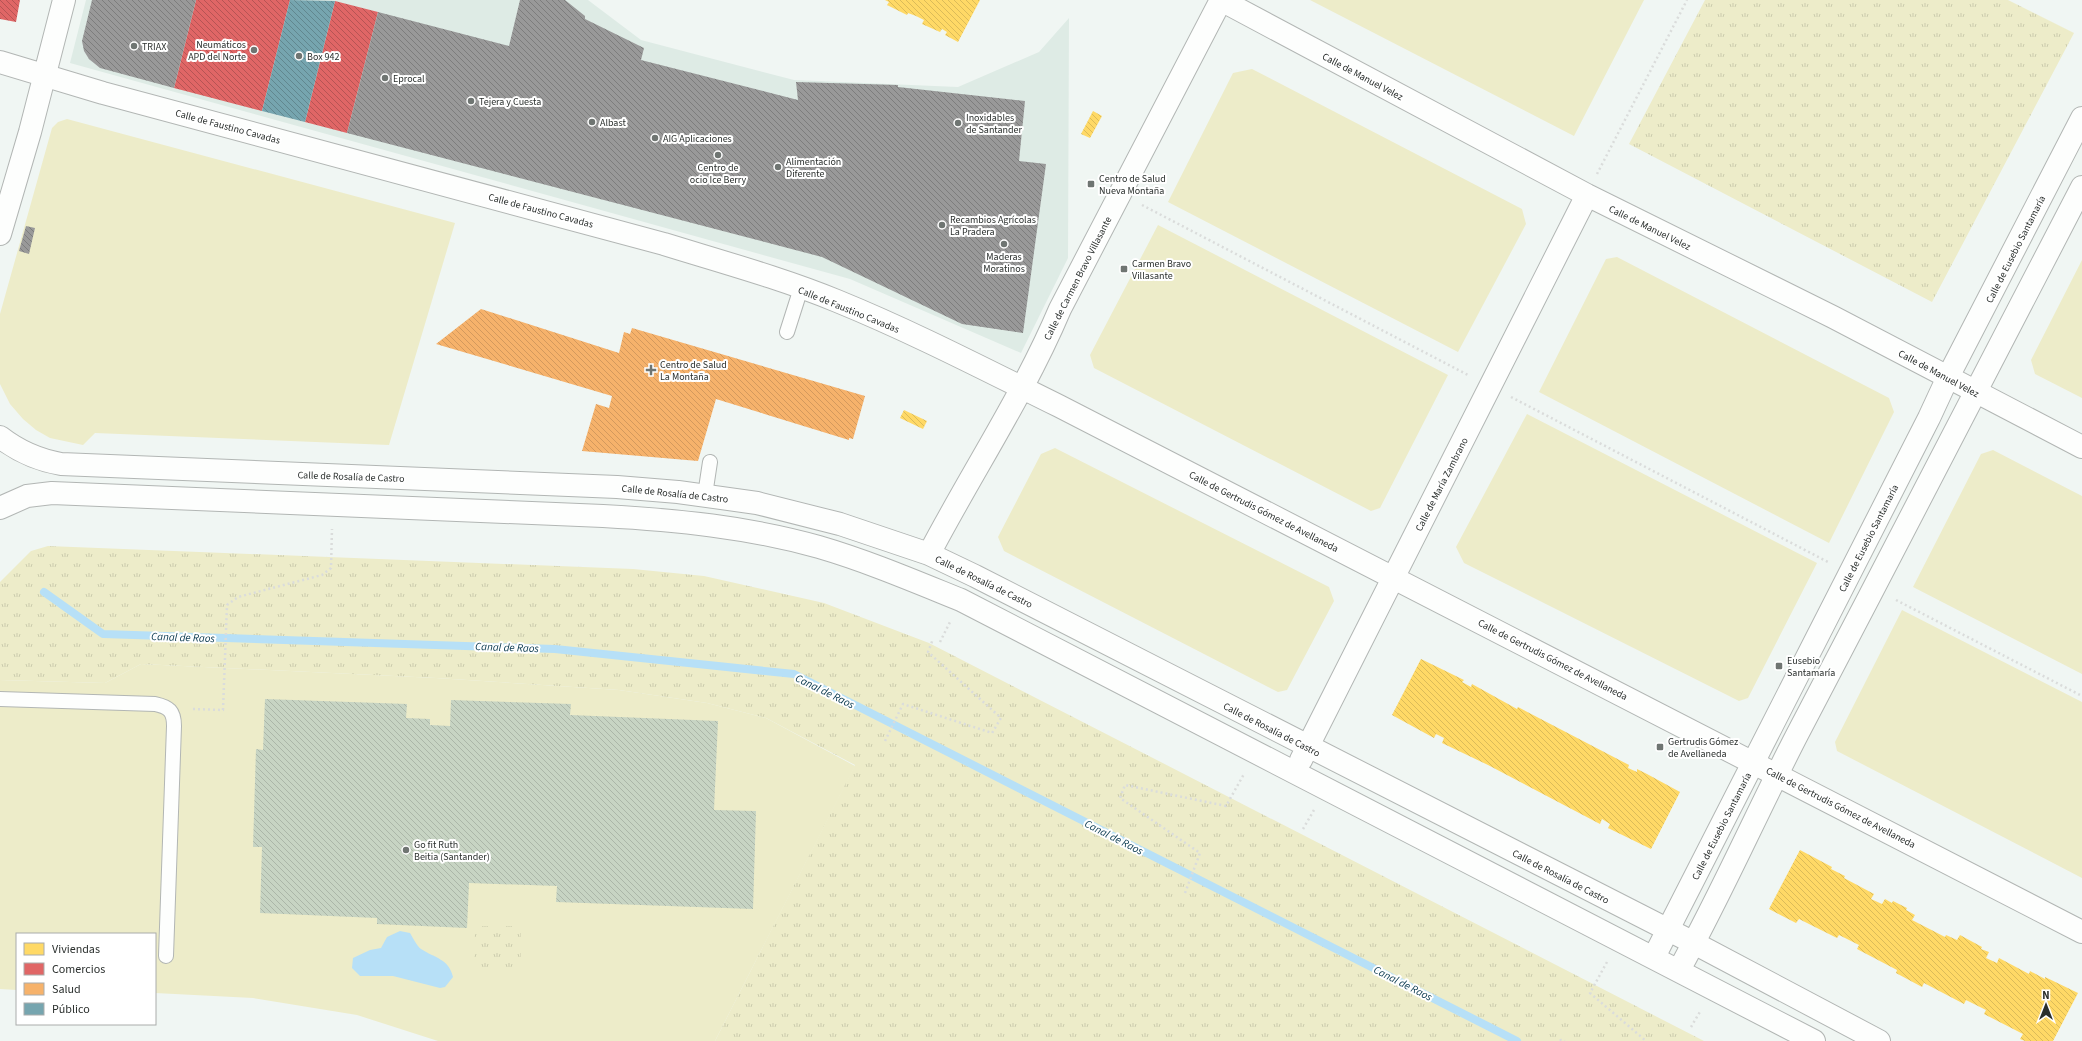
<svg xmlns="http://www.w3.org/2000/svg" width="2082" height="1041" font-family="'Source Sans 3',sans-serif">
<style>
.built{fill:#deebe5}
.grass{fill:#edecc9}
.park{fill:url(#park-tufts)}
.water{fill:#b7e0f7}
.homes{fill:url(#homes-back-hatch)}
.shops{fill:url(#shops-back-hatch)}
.health{fill:url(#health-back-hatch)}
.public{fill:url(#public-back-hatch)}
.industry{fill:url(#industry-back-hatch)}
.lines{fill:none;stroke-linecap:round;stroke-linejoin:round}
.stream{stroke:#b7e0f7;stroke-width:8}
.building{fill:url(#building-back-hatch)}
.service-casing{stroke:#b2b6b4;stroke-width:16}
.minor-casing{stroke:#b2b6b4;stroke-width:24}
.secondary-casing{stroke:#b2b6b4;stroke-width:24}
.path{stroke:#dadcdb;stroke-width:2.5;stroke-dasharray:2 3;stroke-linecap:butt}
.service{stroke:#fdfefd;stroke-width:14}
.minor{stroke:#fdfefd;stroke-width:22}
.secondary{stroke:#fdfefd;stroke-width:22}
.poi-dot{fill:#6f7572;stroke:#fff;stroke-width:1.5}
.labels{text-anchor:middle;stroke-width:4;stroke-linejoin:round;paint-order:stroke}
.poi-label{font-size:10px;fill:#2a2f2d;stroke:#fff;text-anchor:start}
.street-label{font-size:10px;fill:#2a2f2d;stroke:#fff}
.water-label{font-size:11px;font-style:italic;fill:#04354b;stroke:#fff}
</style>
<defs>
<pattern id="park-tufts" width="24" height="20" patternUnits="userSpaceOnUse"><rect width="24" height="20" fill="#edecc9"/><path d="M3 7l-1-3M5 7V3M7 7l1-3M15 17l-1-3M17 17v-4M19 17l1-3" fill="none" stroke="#cbcbad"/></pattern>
<pattern id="homes-back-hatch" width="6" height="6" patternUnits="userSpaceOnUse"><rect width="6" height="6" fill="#ffd966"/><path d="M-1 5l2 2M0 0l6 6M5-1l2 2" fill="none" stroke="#dbbb59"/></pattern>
<pattern id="shops-back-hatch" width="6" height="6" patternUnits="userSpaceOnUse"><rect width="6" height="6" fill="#e06666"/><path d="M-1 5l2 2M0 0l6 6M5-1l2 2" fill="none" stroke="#b65454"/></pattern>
<pattern id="health-back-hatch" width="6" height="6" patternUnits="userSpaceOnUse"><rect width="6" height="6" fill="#f6b26b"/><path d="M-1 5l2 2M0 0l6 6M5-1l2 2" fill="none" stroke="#d3995d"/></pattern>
<pattern id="public-back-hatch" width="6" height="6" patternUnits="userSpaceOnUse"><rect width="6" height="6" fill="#76a5af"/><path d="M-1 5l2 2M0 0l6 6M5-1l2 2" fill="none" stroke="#61878f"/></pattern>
<pattern id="industry-back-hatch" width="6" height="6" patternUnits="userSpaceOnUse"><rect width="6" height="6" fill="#999"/><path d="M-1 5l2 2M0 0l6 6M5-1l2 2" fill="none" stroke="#7d7d7d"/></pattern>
<pattern id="building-back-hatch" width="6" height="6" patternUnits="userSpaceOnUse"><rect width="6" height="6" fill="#c7d4c3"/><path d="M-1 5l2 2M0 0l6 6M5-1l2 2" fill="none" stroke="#abb6a8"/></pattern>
</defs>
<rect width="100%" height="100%" fill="#f0f6f3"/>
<path class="built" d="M86,0H588L641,40L794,80L958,87L1039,52L1069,18L1068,258L1021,353L850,279L70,63Z"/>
<path class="grass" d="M1310,0H1644L1574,136Z
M1252,69L1522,209L1526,224L1458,352L1168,202L1233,73Z
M67,119L455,223L389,445L95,433L83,445L50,438L36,430L23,419L10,404L0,384V314L52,128L58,122Z
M1158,225L1448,375L1380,508L1371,511L1094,368L1090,355Z
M1617,257L1889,398L1894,412L1829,543L1539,392L1606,259Z
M2082,260V398L2035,374L2031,360Z
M1527,414L1817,563L1748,698L1739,701L1464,563L1456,547Z
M1055,448L1329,587L1334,601L1287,690L1278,692L1004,551L998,537L1041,454Z
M1993,450L2082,496V674L1913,587L1981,454Z
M1902,610L2082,702V878L1837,751L1835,742Z
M141,664L436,678L619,690L707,703L766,718L855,766L715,1041H438L357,1015L253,998L155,993V934H17V990L0,989V680L105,683Z"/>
<path class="park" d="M1705,0H2008L2074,33L1932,302L1629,144Z
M48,546L633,569L704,576L824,603L929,643L1704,1041H715L855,765L766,718L707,703L619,690L436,678L141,664L105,683L0,680V582L31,551Z
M475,926H521V969L474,968Z"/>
<path class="water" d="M400,931L410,933C413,938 417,946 421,949C435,958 449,959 453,977L445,987L440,988L393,976H360L352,968L353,958L370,950L381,948L387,937Z"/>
<path class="homes" d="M885,0H980L958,42L945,35L947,32L942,29L940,32L922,24L924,20L916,16L908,13L907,15L887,5L889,2Z
M1093,111L1102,116L1090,138L1081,134Z
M904,410L927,421L923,429L900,418Z
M1421,659L1464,680L1462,682L1471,687L1472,684L1517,709L1518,707L1629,765L1628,768L1637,772V769L1647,774L1680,792L1651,849L1608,828L1610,824L1602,819L1600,824L1488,765L1442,743L1444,738L1436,734L1434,738L1392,715Z
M1800,850L1832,867L1831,869L1845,876L1844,878L1874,894L1871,899L1882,904L1885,899L1892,903L1893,901L1907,908L1906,910L1915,915L1912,920L1945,937L1946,935L1957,940L1960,935L1982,947L1981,949L1989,952L1986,958L1997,963L1999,958L2029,974L2030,971L2045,979V977L2078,993L2053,1041H2025L2020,1039L2023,1034L1984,1014L1986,1010L1966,1000L1964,1004L1924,983L1922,987L1896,973L1897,970L1857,949L1859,945L1839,935L1837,938L1799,919L1796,923L1769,909Z"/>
<path class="shops" d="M0,0H20L16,22L0,19Z
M196,0H290L262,111L174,88Z
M335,1L378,12L347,133L305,122Z"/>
<path class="health" d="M481,309L619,353L624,332L630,334L632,328L865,396L853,439L849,438V440L716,399L698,461L582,451L596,404L609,408L612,396L436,344Z"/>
<path class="public" d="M290,0L335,1L305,122L262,111Z"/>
<path class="industry" d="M92,0H196L174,88L100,68L89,59L84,51L82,41Z
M520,0H565L585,16V19L644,48L641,60L798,100L796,82L898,85V87L1025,101L1019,161L1046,164L1023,333L962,324L822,257L347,133L378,12L509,46Z
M26,226L35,228L29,254L19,251Z"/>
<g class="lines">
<path class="stream" d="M44,592L103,634L555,649L794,674L1517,1041"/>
</g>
<path class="building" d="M265,699L407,704L406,718L430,719V725L450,726L451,700L571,704L570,715L718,721L714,810L756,811L753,909L556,902L557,886L469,883L467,928L377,924V918L260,913L262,847H253L256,749L263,750Z"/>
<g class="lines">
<defs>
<path id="service" d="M787,332L801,288
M705,495L710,462
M0,699L155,704C169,707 174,711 174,726L166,956"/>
<path id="minor" d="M1221,0L1587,195L1833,317L2082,447
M0,62L103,93L664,244C722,262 781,278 837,301C913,332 986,370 1059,406L2082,932
M0,234L30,132L64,0
M0,437C18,451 38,460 61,464L617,487L678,492L757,503L840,524L929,554L975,576L1694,943L1879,1041
M0,508L27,496L52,493L603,516C676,520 748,527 819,547C867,561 914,581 961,600L1814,1041
M929,554C972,472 1024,394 1060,309L1221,0
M1301,760L1587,195"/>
<path id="secondary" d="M1654,957L1929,418L1948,377L2082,118
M1679,970C1722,893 1757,812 1798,733C1893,551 1989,369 2082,187"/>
</defs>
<use href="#service" class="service-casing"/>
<use href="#minor" class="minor-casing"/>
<use href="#secondary" class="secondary-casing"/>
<path class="path" d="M1597,174L1687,0
M1142,205L1468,375
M1511,397L1828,562
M1896,600L2082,696
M940,642L950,622
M193,709L223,710L227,605L238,597L322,575L331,568L332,529
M885,741L903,704L992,733L1001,718L928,652L933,639
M1303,829L1314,810
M1185,893L1200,853L1120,798L1125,785L1226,806L1244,774
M1607,962L1590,993L1646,1041
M1691,1027L1701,1010
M1560,1041L1561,1040L1565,1041"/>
<use href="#service" class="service"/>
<use href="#minor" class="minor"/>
<use href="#secondary" class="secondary"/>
</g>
<g class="poi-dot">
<circle cx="134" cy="46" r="4"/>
<circle cx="254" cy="50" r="4"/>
<circle cx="299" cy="56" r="4"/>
<circle cx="385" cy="78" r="4"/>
<circle cx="471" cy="101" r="4"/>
<circle cx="592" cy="122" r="4"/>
<circle cx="958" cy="123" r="4"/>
<circle cx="655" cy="138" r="4"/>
<circle cx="718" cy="155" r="4"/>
<circle cx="778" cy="167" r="4"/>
<rect x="1087" y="180" width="8" height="8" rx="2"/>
<circle cx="942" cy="225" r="4"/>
<circle cx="1004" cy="244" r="4"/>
<rect x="1120" y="265" width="8" height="8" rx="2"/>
<path d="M649 364h4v4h4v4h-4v4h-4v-4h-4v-4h4z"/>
<rect x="1775" y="662" width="8" height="8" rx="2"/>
<rect x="1656" y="743" width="8" height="8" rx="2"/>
<circle cx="406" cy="850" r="4"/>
</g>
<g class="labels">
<g class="poi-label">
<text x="246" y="48" text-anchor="end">Neumáticos<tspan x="246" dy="12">APD del Norte</tspan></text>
<text x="142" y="50">TRIAX</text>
<text x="307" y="60">Box 942</text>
<text x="393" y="82">Eprocal</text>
<text x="479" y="105">Tejera y Cuesta</text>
<text x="966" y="121">Inoxidables<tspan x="966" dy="12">de Santander</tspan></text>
<text x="600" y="126">Albast</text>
<text x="663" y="142">AIG Aplicaciones</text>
<text x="786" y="165">Alimentación<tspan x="786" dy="12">Diferente</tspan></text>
<text x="718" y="171" text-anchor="middle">Centro de<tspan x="718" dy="12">ocio Ice Berry</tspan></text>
<text x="1099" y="182">Centro de Salud<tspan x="1099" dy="12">Nueva Montaña</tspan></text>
<text x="950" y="223">Recambios Agrícolas<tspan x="950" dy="12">La Pradera</tspan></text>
<text x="1004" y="260" text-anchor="middle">Maderas<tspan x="1004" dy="12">Moratinos</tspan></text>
<text x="1132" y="267">Carmen Bravo<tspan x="1132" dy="12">Villasante</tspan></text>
<text x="660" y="368">Centro de Salud<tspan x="660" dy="12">La Montaña</tspan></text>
<text x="1787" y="664">Eusebio<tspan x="1787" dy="12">Santamaría</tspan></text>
<text x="1668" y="745">Gertrudis Gómez<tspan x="1668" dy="12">de Avellaneda</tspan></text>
<text x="414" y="848">Go fit Ruth<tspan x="414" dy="12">Beitia (Santander)</tspan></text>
</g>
<g class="street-label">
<text transform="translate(1363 76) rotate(28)" y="4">Calle de Manuel Velez</text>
<text transform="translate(228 126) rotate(15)" y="4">Calle de Faustino Cavadas</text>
<text transform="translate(541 210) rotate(15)" y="4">Calle de Faustino Cavadas</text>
<text transform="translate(1650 227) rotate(26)" y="4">Calle de Manuel Velez</text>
<text transform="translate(2015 249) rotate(-63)" y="4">Calle de Eusebio Santamaría</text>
<text transform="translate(1077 278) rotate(-63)" y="4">Calle de Carmen Bravo Villasante</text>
<text transform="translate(849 309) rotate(22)" y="4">Calle de Faustino Cavadas</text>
<text transform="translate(1939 373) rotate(28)" y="4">Calle de Manuel Velez</text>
<text transform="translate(351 476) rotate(2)" y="4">Calle de Rosalía de Castro</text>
<text transform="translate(1441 484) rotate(-63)" y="4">Calle de María Zambrano</text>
<text transform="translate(675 493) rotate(6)" y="4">Calle de Rosalía de Castro</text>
<text transform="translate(1264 511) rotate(27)" y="4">Calle de Gertrudis Gómez de Avellaneda</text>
<text transform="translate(1868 538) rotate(-63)" y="4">Calle de Eusebio Santamaría</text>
<text transform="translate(984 581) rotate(26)" y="4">Calle de Rosalía de Castro</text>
<text transform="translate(1553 659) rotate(27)" y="4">Calle de Gertrudis Gómez de Avellaneda</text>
<text transform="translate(1272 729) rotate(27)" y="4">Calle de Rosalía de Castro</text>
<text transform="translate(1841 807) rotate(27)" y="4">Calle de Gertrudis Gómez de Avellaneda</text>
<text transform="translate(1721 826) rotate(-63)" y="4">Calle de Eusebio Santamaría</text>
<text transform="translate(1561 876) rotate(27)" y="4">Calle de Rosalía de Castro</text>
</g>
<g class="water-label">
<text transform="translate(183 637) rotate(2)" y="4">Canal de Raos</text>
<text transform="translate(507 647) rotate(2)" y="4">Canal de Raos</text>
<text transform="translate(825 691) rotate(26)" y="4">Canal de Raos</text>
<text transform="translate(1114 837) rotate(27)" y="4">Canal de Raos</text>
<text transform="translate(1403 983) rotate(27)" y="4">Canal de Raos</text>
</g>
</g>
<rect x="16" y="933" width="140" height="92" fill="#ffffff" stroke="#aaacab"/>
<rect x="24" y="943" width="20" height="12" fill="#ffd966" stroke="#aaacab"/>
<text x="52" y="953" font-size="12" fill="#2a2f2d">Viviendas</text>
<rect x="24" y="963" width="20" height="12" fill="#e06666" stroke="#aaacab"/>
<text x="52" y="973" font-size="12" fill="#2a2f2d">Comercios</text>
<rect x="24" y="983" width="20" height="12" fill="#f6b26b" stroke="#aaacab"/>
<text x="52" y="993" font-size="12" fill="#2a2f2d">Salud</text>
<rect x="24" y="1003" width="20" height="12" fill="#76a5af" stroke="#aaacab"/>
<text x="52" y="1013" font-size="12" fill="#2a2f2d">Público</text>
<g transform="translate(2046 1005)" stroke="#ffffff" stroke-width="3" paint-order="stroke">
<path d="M0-3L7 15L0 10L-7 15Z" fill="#2a2f2d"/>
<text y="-6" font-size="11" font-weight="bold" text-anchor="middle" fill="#2a2f2d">N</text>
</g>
</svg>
